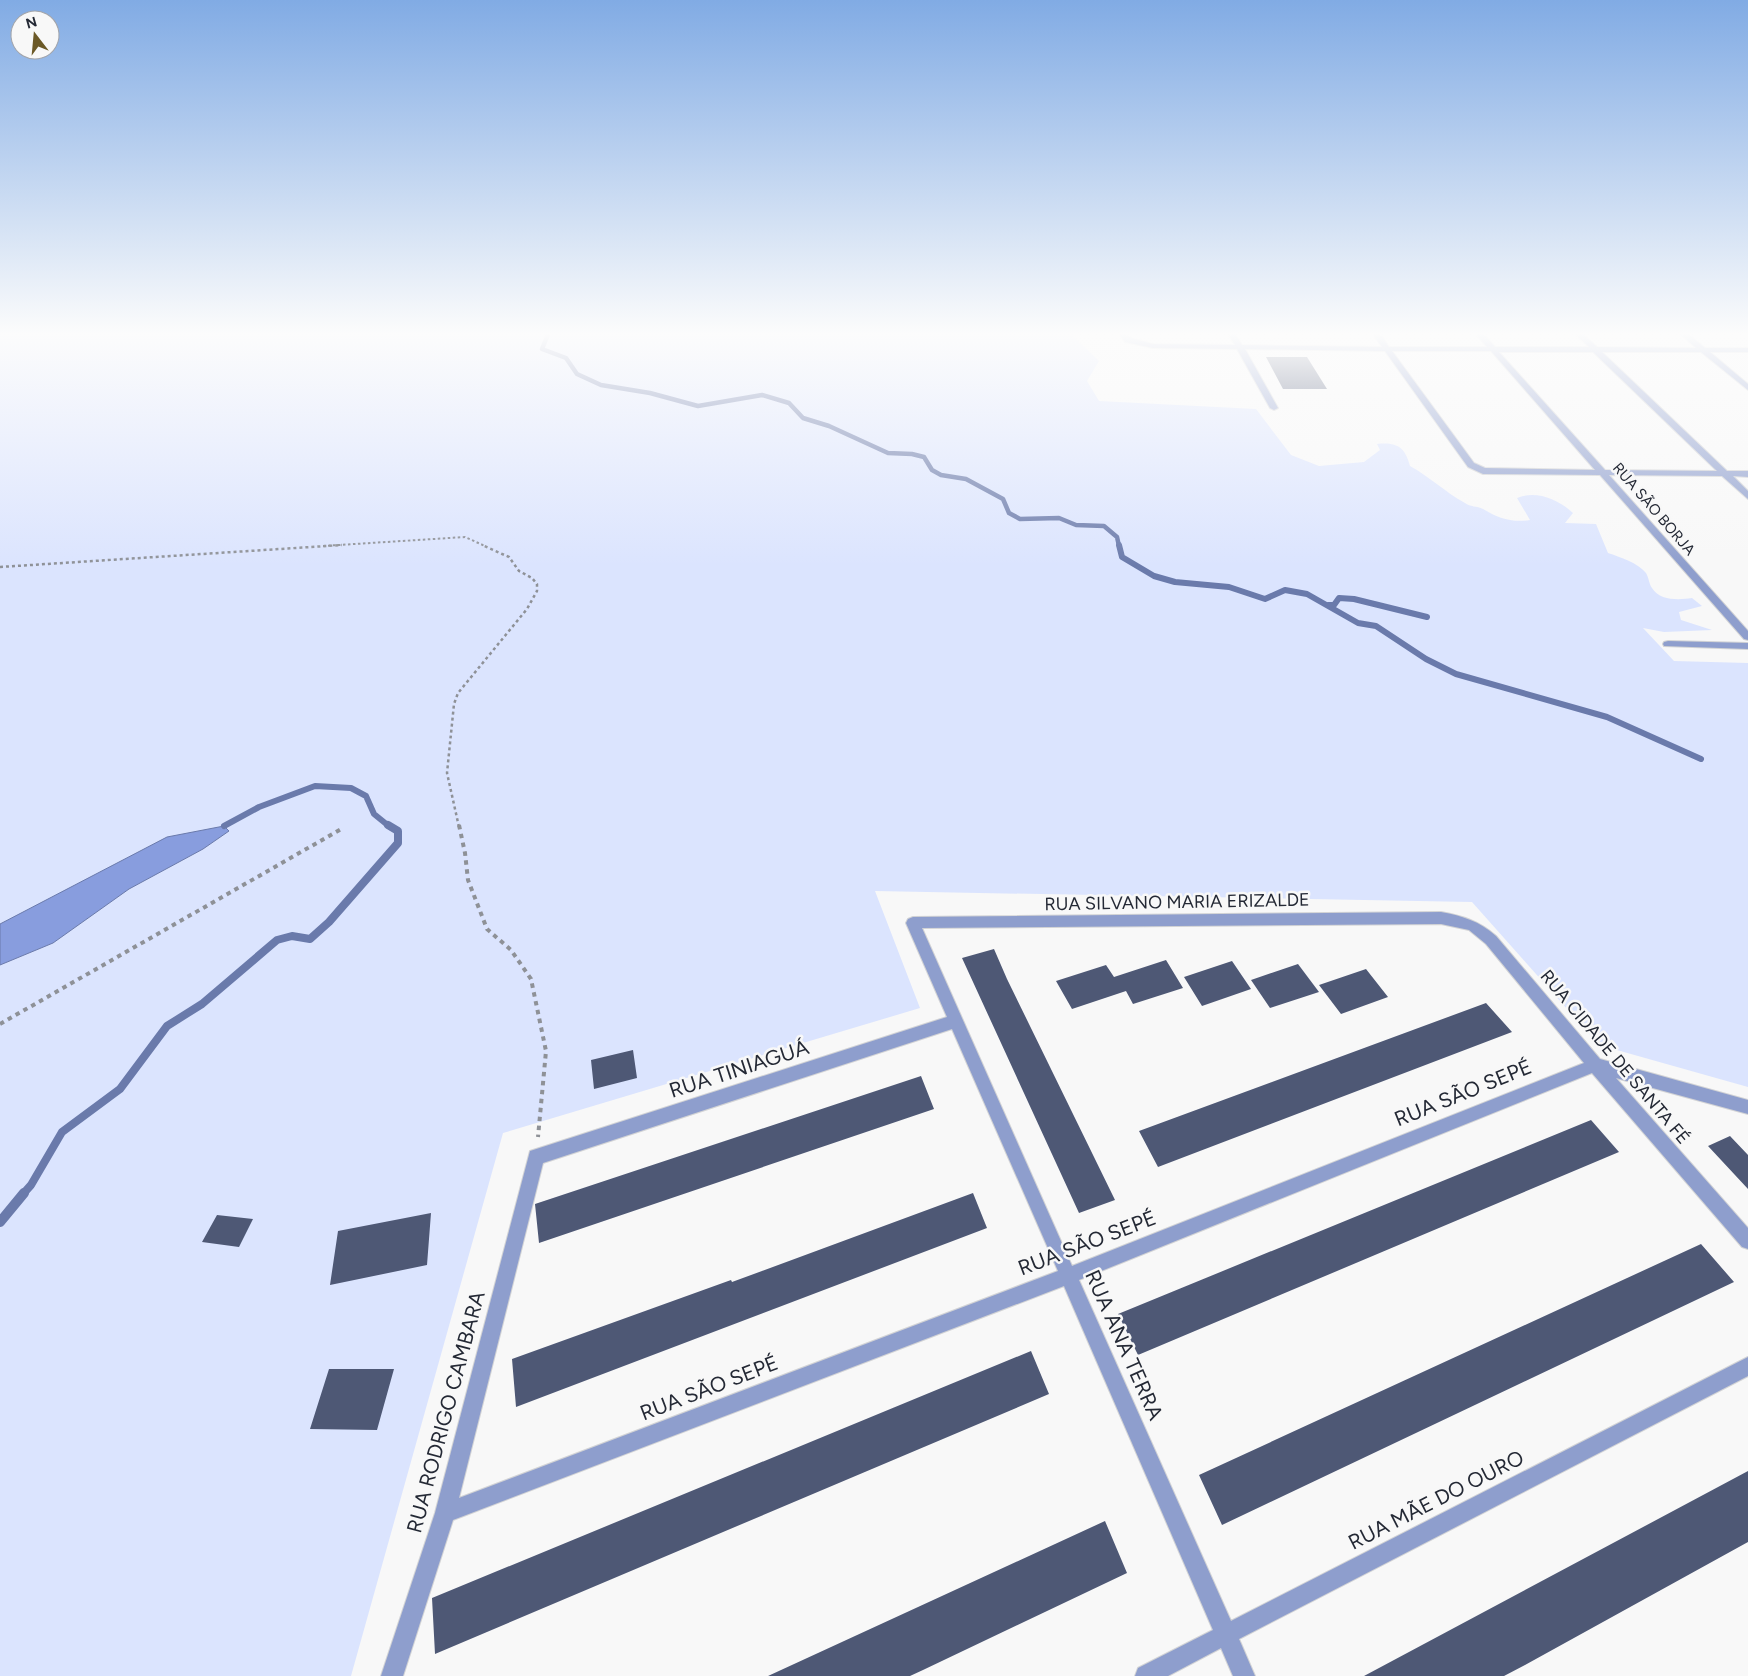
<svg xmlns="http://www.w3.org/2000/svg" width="1748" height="1676" font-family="Figtree,sans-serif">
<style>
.green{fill:#dbe4fe}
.water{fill:#889dde;stroke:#6a7aab}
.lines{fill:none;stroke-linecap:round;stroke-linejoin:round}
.stream-far3{stroke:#6a7aab;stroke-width:4.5}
.stream-far2{stroke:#6a7aab;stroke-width:6}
.stream-far1{stroke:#6a7aab;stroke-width:8}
.stream{stroke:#6a7aab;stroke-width:10}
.building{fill:#4e5875}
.street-casing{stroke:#d2d3d5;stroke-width:2}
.path-far2{stroke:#8e9197;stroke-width:2;stroke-dasharray:2.5 2.5;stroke-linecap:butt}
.path-far1{stroke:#8e9197;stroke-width:2.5;stroke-dasharray:3 3;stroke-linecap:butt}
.path{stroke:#8e9197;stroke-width:4;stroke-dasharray:4.5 4.5;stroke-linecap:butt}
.street{fill:#8e9ecd;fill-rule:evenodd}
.labels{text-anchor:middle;stroke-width:5;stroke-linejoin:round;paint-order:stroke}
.far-street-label{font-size:15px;fill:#242935;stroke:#f8f8f8}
.street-label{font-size:18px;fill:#242935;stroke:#f8f8f8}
.near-street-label{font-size:21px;fill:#242935;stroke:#f8f8f8}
</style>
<rect width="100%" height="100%" fill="#f8f8f8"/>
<path class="green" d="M0,332H1075L1073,336L1099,361L1087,381L1099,401L1256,409L1291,455L1319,466L1364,462L1380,450L1377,444C1397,442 1405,447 1410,466C1430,477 1445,492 1465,503C1470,507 1477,506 1483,509C1498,518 1512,523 1530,520L1517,498C1536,490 1558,499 1573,513L1565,523L1596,524L1608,553C1620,557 1638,563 1646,573C1649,578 1649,584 1652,588C1660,601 1679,600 1692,598L1702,606L1679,612L1681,620L1712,630L1664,632L1643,628L1674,661L1748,663V1087L1599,1045L1472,902L875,891L920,1008L503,1133L351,1676H0V965L53,943L129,889L203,849L229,831L0,924Z"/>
<path class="water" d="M224,826L229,831L203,849L129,889L53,943L0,965V924L167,837Z"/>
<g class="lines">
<path class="stream-far3" d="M549,332L542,349L566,358L577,374L601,385L650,393L698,406L762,395L789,403L803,418L829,426L888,453L912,454L924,457L932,470L941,475L966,479L1003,499L1009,513L1020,519L1059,518L1076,525L1104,526L1117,537L1119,546"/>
<path class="stream-far2" d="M1119,545L1122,557L1154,576L1175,582L1229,587L1265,599L1285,590L1307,594L1358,623L1376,626L1426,659L1456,674L1607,717L1701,759
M1328,605H1334L1339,598L1354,599L1427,617
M224,826L259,807L315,786L351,788L366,796L374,814L390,827"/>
<path class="stream-far1" d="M23,1194L31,1185L62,1132L120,1089L167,1026L202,1004L277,940L292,936L310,939L329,922L398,843V831L388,825"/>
<path class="stream" d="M0,1222L24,1193"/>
</g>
<path class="building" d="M1266,357H1307L1327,389H1283Z
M994,949L1007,979L1115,1200L1079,1213L962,958Z
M1166,960L1183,988L1133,1004L1126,991L1072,1009L1056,981L1106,965L1114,977Z
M1232,961L1251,989L1202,1006L1184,977Z
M1298,964L1319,992L1270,1008L1251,980Z
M1366,969L1388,997L1341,1014L1319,985Z
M1486,1003L1512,1032L1158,1167L1139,1131Z
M633,1050L637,1078L594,1089L591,1060Z
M921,1076L934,1109L539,1243L535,1204Z
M1591,1120L1619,1152L1138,1355L1118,1314Z
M1730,1136L1748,1155V1189L1708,1146Z
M973,1193L987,1228L516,1407L512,1359L731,1280L732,1282Z
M431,1213L427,1265L330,1285L338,1231Z
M217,1215L253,1219L239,1247L202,1242Z
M1701,1244L1734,1282L1222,1525L1199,1475Z
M1031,1351L1049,1394L435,1654L432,1598Z
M329,1369H394L377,1430L310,1429Z
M1748,1471V1542L1525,1665L1504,1676H1364Z
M1105,1521L1127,1573L923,1670L910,1676H768Z"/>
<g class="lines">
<defs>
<path id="street" d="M1117,332H1125L1131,338L1153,344L1235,345L1227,332H1234L1242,345L1382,347L1371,332H1379L1389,347H1487L1474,332H1482L1495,347H1589L1573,332H1581L1597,347L1696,348L1678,332H1686L1705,348H1748V352H1710L1748,384V390L1701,352H1602L1727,471H1748V477L1733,476L1748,491V499L1722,476L1609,475L1748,631V640L1744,639L1600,475L1483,474L1468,467L1385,351L1245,349L1278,408L1274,410L1270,408L1237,349L1153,348L1125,342ZM1392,351H1491L1595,470L1485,468L1474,463ZM1499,352H1593L1717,471L1605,470Z
M1668,641L1748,643V649L1664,646L1663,644L1664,642Z
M1441,912C1463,916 1479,921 1496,936L1600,1059L1748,1100V1114L1616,1078L1748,1228V1249L1742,1247L1592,1073L1079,1280L1231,1621L1748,1357V1376L1239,1639L1255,1676H1233L1221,1648L1168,1676H1135L1138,1668L1213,1630L1064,1286L453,1520L403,1676H381L435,1513L530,1151L947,1017L906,923L908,919L913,917ZM1441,924L1469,930L1486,944L1584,1063L1072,1266L922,928ZM952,1029L1058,1271L459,1498L543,1163Z"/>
</defs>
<use href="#street" class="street-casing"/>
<path class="path-far2" d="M323,546L465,537L485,546"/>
<path class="path-far1" d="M0,567L342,545
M459,827L447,773L454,704L458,693L527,609L537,591V584L532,578L519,571L509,557L482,545"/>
<path class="path" d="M459,825L465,853L468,880L487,929L511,950L531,979L546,1051L538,1137
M0,1024L343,828"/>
<use href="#street" class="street"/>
</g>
<linearGradient id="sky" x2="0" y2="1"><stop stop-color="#81abe4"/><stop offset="0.59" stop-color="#fcfcfc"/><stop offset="1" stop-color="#fcfcfc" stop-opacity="0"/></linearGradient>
<rect width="1748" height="566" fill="url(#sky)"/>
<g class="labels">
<g class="far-street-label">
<text transform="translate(1654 509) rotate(49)" y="5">RUA SÃO BORJA</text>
</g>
<g class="street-label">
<text transform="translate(1177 902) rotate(-1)" y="6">RUA SILVANO MARIA ERIZALDE</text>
<text transform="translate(1615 1057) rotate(50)" y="6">RUA CIDADE DE SANTA FÉ</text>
</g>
<g class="near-street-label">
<text transform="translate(739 1069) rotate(-18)" y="7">RUA TINIAGUÁ</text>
<text transform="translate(1463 1093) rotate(-22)" y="7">RUA SÃO SEPÉ</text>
<text transform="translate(1087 1243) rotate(-21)" y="7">RUA SÃO SEPÉ</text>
<text transform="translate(1124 1345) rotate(66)" y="7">RUA ANA TERRA</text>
<text transform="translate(709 1388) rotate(-21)" y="7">RUA SÃO SEPÉ</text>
<text transform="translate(446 1412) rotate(-75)" y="7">RUA RODRIGO CAMBARA</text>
<text transform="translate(1436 1500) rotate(-27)" y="7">RUA MÃE DO OURO</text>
</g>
</g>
<g transform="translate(35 35) rotate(344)"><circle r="24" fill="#f8f8f8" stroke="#a3a5aa"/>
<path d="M0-4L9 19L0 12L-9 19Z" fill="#6b5927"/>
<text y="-8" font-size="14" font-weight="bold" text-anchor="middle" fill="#242935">N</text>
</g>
</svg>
